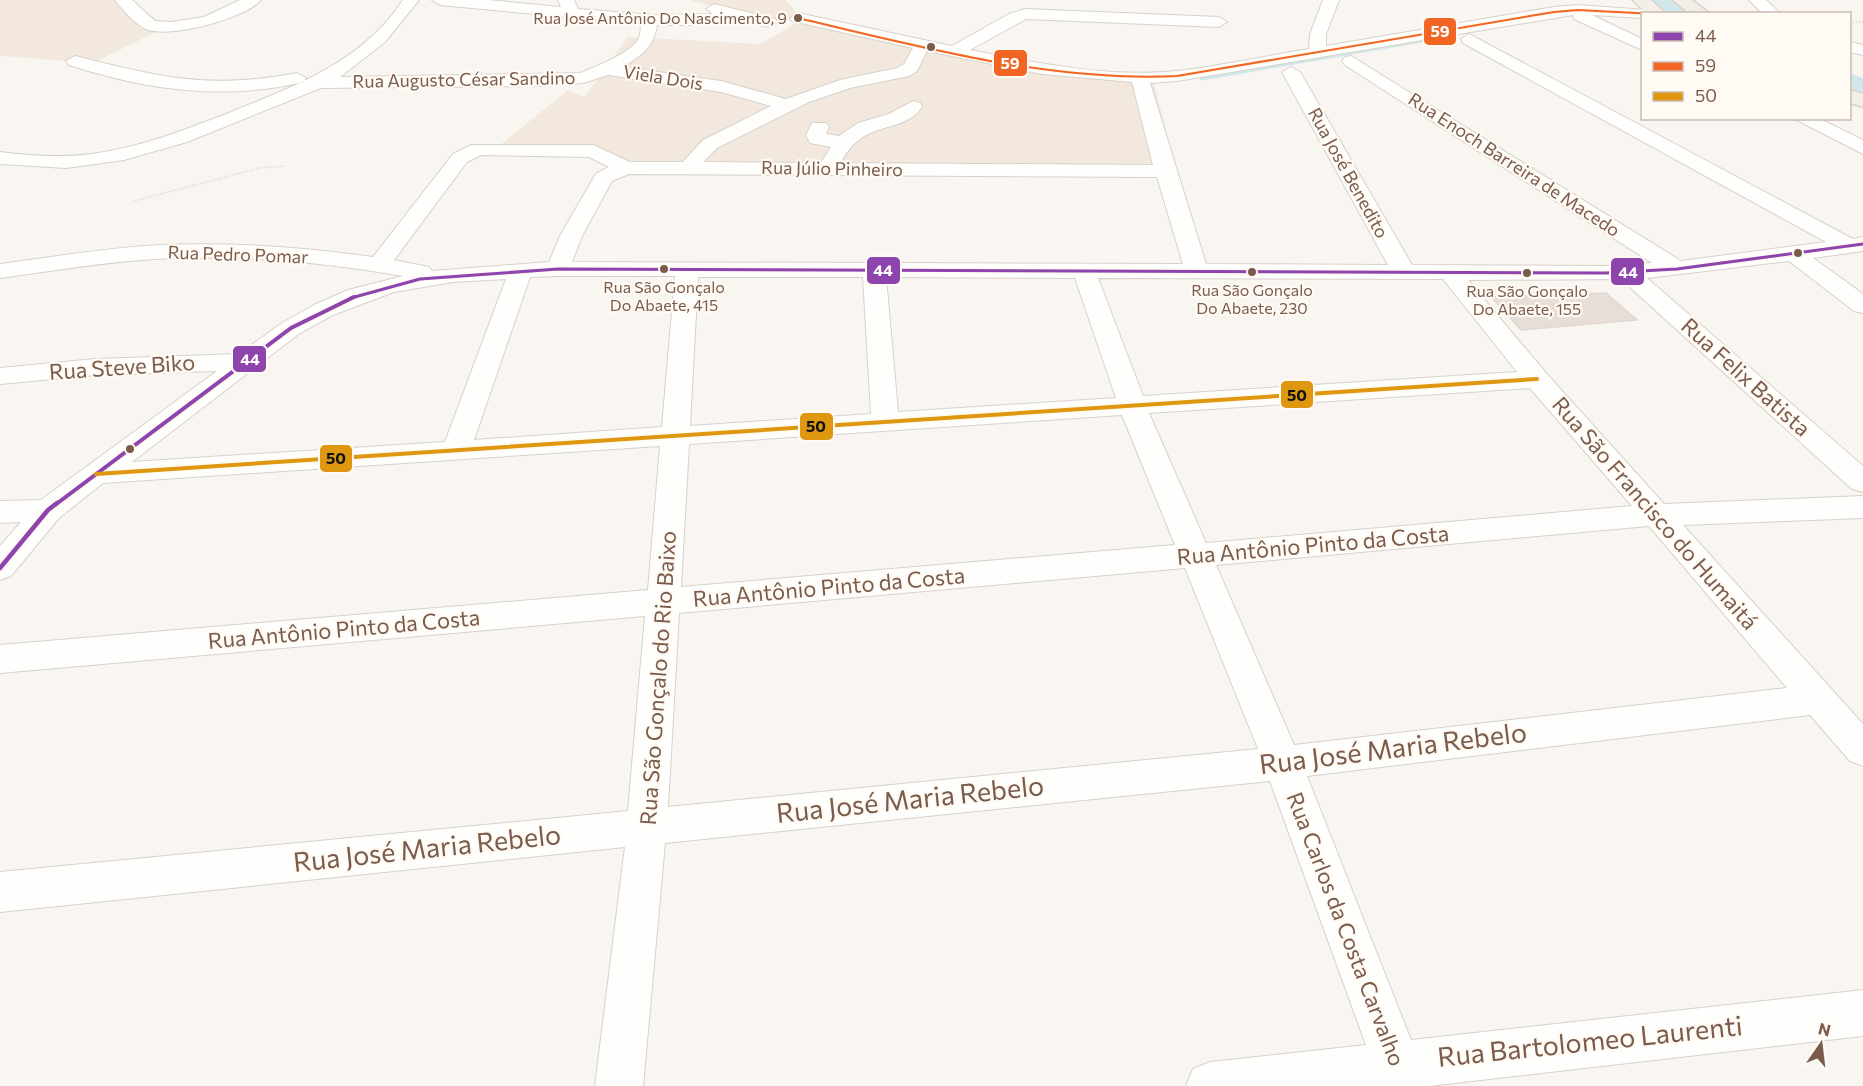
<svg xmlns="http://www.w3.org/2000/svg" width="1863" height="1086" font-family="Commissioner,sans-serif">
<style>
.residential{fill:#f2e8de}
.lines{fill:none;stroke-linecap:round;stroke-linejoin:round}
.stream{stroke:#d0e8ea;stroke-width:5}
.river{fill:#d0e8ea;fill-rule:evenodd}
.building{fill:#e6ded7;stroke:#e2d8d2;stroke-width:1.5}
.minor-casing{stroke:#d7d1cb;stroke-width:2}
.major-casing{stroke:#dad1cc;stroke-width:3}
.path{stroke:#dcd5d0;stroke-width:2;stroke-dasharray:1 2;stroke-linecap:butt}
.minor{fill:#fefefd;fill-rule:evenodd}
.major{fill:#f3eee8;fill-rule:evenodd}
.bus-1-far2-casing{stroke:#fffaf3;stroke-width:6}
.bus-1-far1-casing{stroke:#fffaf3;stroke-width:8}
.bus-1-casing{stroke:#fffaf3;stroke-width:9}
.bus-2-casing{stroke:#fffaf3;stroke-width:4.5}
.bus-3-casing{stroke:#fffaf3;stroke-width:8}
.bus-1-far2{stroke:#8e44ad;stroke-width:3}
.bus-1-far1{stroke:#8e44ad;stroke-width:4}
.bus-1{stroke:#8e44ad;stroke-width:4.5}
.bus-2{stroke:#f26522;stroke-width:2}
.bus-3{stroke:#de970f;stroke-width:4}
.bus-dot{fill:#7a5c4d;stroke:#fffaf3;stroke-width:2}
.labels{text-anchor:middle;stroke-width:4.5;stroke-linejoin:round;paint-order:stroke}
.far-bus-label{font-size:16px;fill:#7a5c4d;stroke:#fffaf3}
.far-street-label{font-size:18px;fill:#7a5c4d;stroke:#fffaf3}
.street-label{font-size:22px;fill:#7a5c4d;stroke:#fffaf3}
.near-street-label{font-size:27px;fill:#7a5c4d;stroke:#fffaf3}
.line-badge{stroke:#fffaf3;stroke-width:2}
.badge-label{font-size:16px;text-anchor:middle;font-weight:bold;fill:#fff}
.pale-badge-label{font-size:16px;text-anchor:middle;font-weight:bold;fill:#111}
</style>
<rect width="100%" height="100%" fill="#f9f5f0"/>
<path class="residential" d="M0,0H131L166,27L93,63L0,56Z
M690,0H786L802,20L1081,77L1154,84L1175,165L625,163L557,150L489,154L568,90L585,97L628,37L760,44L800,21L757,18Z"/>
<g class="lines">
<path class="stream" d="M1202,78L1439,37"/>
<path class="river" d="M1651,0H1683L1699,14H1666Z
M1850,74L1863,78V99L1850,95Z"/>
</g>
<path class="building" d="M1606,293L1637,320L1521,330L1491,297Z"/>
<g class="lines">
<defs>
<path id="minor" d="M115,0H132L155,21L171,22L204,17L240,0H261C245,19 169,39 146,29C136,25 122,9 115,0Z
M403,0H419L385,42L340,77L580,73C595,67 632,53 639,38C640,35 641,28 641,24L440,5L432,0H488L561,7L558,0H574L578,9L654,15L713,14L706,9L714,4L775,19L777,22L769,27L735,20L694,25H657C654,48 641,55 623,67L721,81L786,99L840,80L897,68L904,64L913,48L792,21L790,18L798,13L952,46L1009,14L1025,9L1219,17L1227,22L1219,27L1026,19L970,50C1038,63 1108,78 1177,71C1221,66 1265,56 1309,49L1310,34L1323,0H1339L1326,34V46L1554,7L1578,5L1661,11L1663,14H1642V18L1592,15L1642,39V50L1574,19L1573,15L1177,81L1150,83L1206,264L1388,265L1282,72L1291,67L1300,72L1412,265L1605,266L1652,263L1345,65L1342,61L1345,57L1351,56L1681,261L1826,242L1463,43L1461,39L1469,34L1853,239L1863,237V251L1813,258L1863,294V313L1854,311L1789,261L1647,278L1863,466V492L1852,489L1621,279L1468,280L1546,373L1664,504L1863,496V518L1683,525L1863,724V766L1850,761L1810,715L1307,776L1411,1040L1863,990V1036L1429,1086H1186L1193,1069L1210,1062L1366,1045L1270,781L665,843L643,1086H595L625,847L0,912V872L628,811L645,616L0,673V645L648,590L660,446L103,483L59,518L11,576L0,580V546L21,522L0,523V501L41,500L217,371L95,375L0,384V368L95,359L239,354L282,323L316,304L348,290L403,276C322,262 238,254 155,259C103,262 52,271 0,278V264C53,257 106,248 159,245C230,242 302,247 373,257L453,154L471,145H593L630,162H683L703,140L771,106L721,92L608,75L583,83L542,86L321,88L187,142L124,160L66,168L0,164V152C30,156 61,158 91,154C138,148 182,131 226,114C292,87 362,63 403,0ZM927,51L1043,74L1132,82L1153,165L841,163C863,117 902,136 922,107L920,103L913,101L889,114L858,123L839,136L826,134L829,127L826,123H812L806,135L810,143L831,147L821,163L703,162L717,148L809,102L850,88L909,76L917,71ZM481,155L589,157L609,167L597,173L594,177L560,236L549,262L432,271L429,267L394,260L467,162ZM629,174L1157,177L1183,264L572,262L582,236L612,181ZM558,276H675L662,427L474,440L530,277ZM698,277H863L871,414L690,426ZM886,277L1075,278L1116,398L898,412ZM1098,278L1443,279L1517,372L1143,396ZM506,279L445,442L132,462L300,333L333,315L394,292L453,282ZM1530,388L1632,506L1206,543L1149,413ZM1122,415L1175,545L681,587L689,444ZM1649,526L1787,688L1294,745L1216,565ZM1185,568L1258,749L668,807L679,613Z
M1749,0H1766L1781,14H1763Z
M1850,42L1863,45V55L1850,52Z
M75,56C160,77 209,90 297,73L306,78L303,82C224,101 146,90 69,65L66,61Z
M1793,118H1818L1863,140V154Z"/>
<path id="major" d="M1633,0H1651L1666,14H1647Z
M1673,0H1692L1710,14H1690Z
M1850,90L1863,94V107L1850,103Z"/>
</defs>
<use href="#minor" class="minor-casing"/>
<use href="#major" class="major-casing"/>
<path class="path" d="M1850,22H1863
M134,201L260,168L285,166"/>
<use href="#minor" class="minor"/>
<use href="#major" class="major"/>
<defs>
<path id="bus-1-far2" d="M351,298L420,279L558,269L1605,273L1677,269L1863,244"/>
<path id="bus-1-far1" d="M55,505L291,328L354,297"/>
<path id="bus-1" d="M0,568L48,510L57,503"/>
<path id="bus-2" d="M798,18C921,47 1050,82 1177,76L1554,12L1578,10L1655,14"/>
<path id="bus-3" d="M96,474L1537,379"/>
</defs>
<use href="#bus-1-far2" class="bus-1-far2-casing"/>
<use href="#bus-1-far1" class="bus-1-far1-casing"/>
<use href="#bus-1" class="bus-1-casing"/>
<use href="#bus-2" class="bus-2-casing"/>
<use href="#bus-3" class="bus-3-casing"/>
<use href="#bus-1-far2" class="bus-1-far2"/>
<use href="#bus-1-far1" class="bus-1-far1"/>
<use href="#bus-1" class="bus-1"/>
<use href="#bus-2" class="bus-2"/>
<use href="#bus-3" class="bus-3"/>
</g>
<g class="bus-dot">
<circle cx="798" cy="18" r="5"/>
<circle cx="931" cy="47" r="5"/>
<circle cx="1798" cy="253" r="5"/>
<circle cx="664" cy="269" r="5"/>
<circle cx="1252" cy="272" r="5"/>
<circle cx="1527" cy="273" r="5"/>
<circle cx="130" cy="449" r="5"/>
</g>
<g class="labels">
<g class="far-bus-label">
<text x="787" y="24" text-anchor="end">Rua José Antônio Do Nascimento, 9</text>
<text x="664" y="293">Rua São Gonçalo<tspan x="664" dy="18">Do Abaete, 415</tspan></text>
<text x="1252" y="296">Rua São Gonçalo<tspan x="1252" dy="18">Do Abaete, 230</tspan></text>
<text x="1527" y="297">Rua São Gonçalo<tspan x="1527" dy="18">Do Abaete, 155</tspan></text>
</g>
<g class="far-street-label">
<text transform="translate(663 78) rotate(9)" y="6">Viela Dois</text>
<text transform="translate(464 80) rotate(-1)" y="6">Rua Augusto César Sandino</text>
<text transform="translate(1514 165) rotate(33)" y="6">Rua Enoch Barreira de Macedo</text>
<text transform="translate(832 169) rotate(1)" y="6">Rua Júlio Pinheiro</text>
<text transform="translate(1348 173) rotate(61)" y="6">Rua José Benedito</text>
<text transform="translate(238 255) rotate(2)" y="6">Rua Pedro Pomar</text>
</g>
<g class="street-label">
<text transform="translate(122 367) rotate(-4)" y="8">Rua Steve Biko</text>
<text transform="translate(1746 377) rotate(42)" y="8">Rua Felix Batista</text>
<text transform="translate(1655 513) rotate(49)" y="8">Rua São Francisco do Humaitá</text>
<text transform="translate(1313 545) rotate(-5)" y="8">Rua Antônio Pinto da Costa</text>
<text transform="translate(829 587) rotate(-5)" y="8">Rua Antônio Pinto da Costa</text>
<text transform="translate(344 629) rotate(-5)" y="8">Rua Antônio Pinto da Costa</text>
<text transform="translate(658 678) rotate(-86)" y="8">Rua São Gonçalo do Rio Baixo</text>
<text transform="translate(1346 929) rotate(69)" y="8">Rua Carlos da Costa Carvalho</text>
</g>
<g class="near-street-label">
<text transform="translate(1393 749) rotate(-7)" y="9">Rua José Maria Rebelo</text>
<text transform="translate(910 800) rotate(-6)" y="9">Rua José Maria Rebelo</text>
<text transform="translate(427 849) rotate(-6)" y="9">Rua José Maria Rebelo</text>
<text transform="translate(1590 1042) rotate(-6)" y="9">Rua Bartolomeo Laurenti</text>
</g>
</g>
<g class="line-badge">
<rect x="1423" y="17" width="34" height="29" rx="6" fill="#f26522"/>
<rect x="993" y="49" width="35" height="28" rx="6" fill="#f26522"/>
<rect x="866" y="256" width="35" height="29" rx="6" fill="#8e44ad"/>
<rect x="1610" y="257" width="35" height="29" rx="6" fill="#8e44ad"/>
<rect x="232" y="345" width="35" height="28" rx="6" fill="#8e44ad"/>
<rect x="1280" y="380" width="34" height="29" rx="6" fill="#de970f"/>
<rect x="799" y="412" width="35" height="29" rx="6" fill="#de970f"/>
<rect x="319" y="444" width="34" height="29" rx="6" fill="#de970f"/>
</g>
<g class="badge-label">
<text x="1440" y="37">59</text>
<text x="1010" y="69">59</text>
<text x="883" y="276">44</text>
<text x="1628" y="278">44</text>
<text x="250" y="365">44</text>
</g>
<g class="pale-badge-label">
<text x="1297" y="401">50</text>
<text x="816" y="432">50</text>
<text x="336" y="464">50</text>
</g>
<rect x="1641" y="12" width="210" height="108" fill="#fffaf3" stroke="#cabbb1" stroke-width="1.5"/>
<rect x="1653" y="32" width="30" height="9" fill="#8e44ad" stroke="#cabbb1" stroke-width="1.5"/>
<text x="1695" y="42" font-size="18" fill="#7a5c4d">44</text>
<rect x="1653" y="62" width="30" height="9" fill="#f26522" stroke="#cabbb1" stroke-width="1.5"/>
<text x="1695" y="72" font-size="18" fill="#7a5c4d">59</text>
<rect x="1653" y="92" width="30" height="9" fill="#de970f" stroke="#cabbb1" stroke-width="1.5"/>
<text x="1695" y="102" font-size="18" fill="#7a5c4d">50</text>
<g transform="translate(1821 1044) rotate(14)" stroke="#fffaf3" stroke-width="4.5" paint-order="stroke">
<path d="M0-4.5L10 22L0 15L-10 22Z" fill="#7a5c4d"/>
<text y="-9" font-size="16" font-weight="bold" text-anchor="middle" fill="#7a5c4d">N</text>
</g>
</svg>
